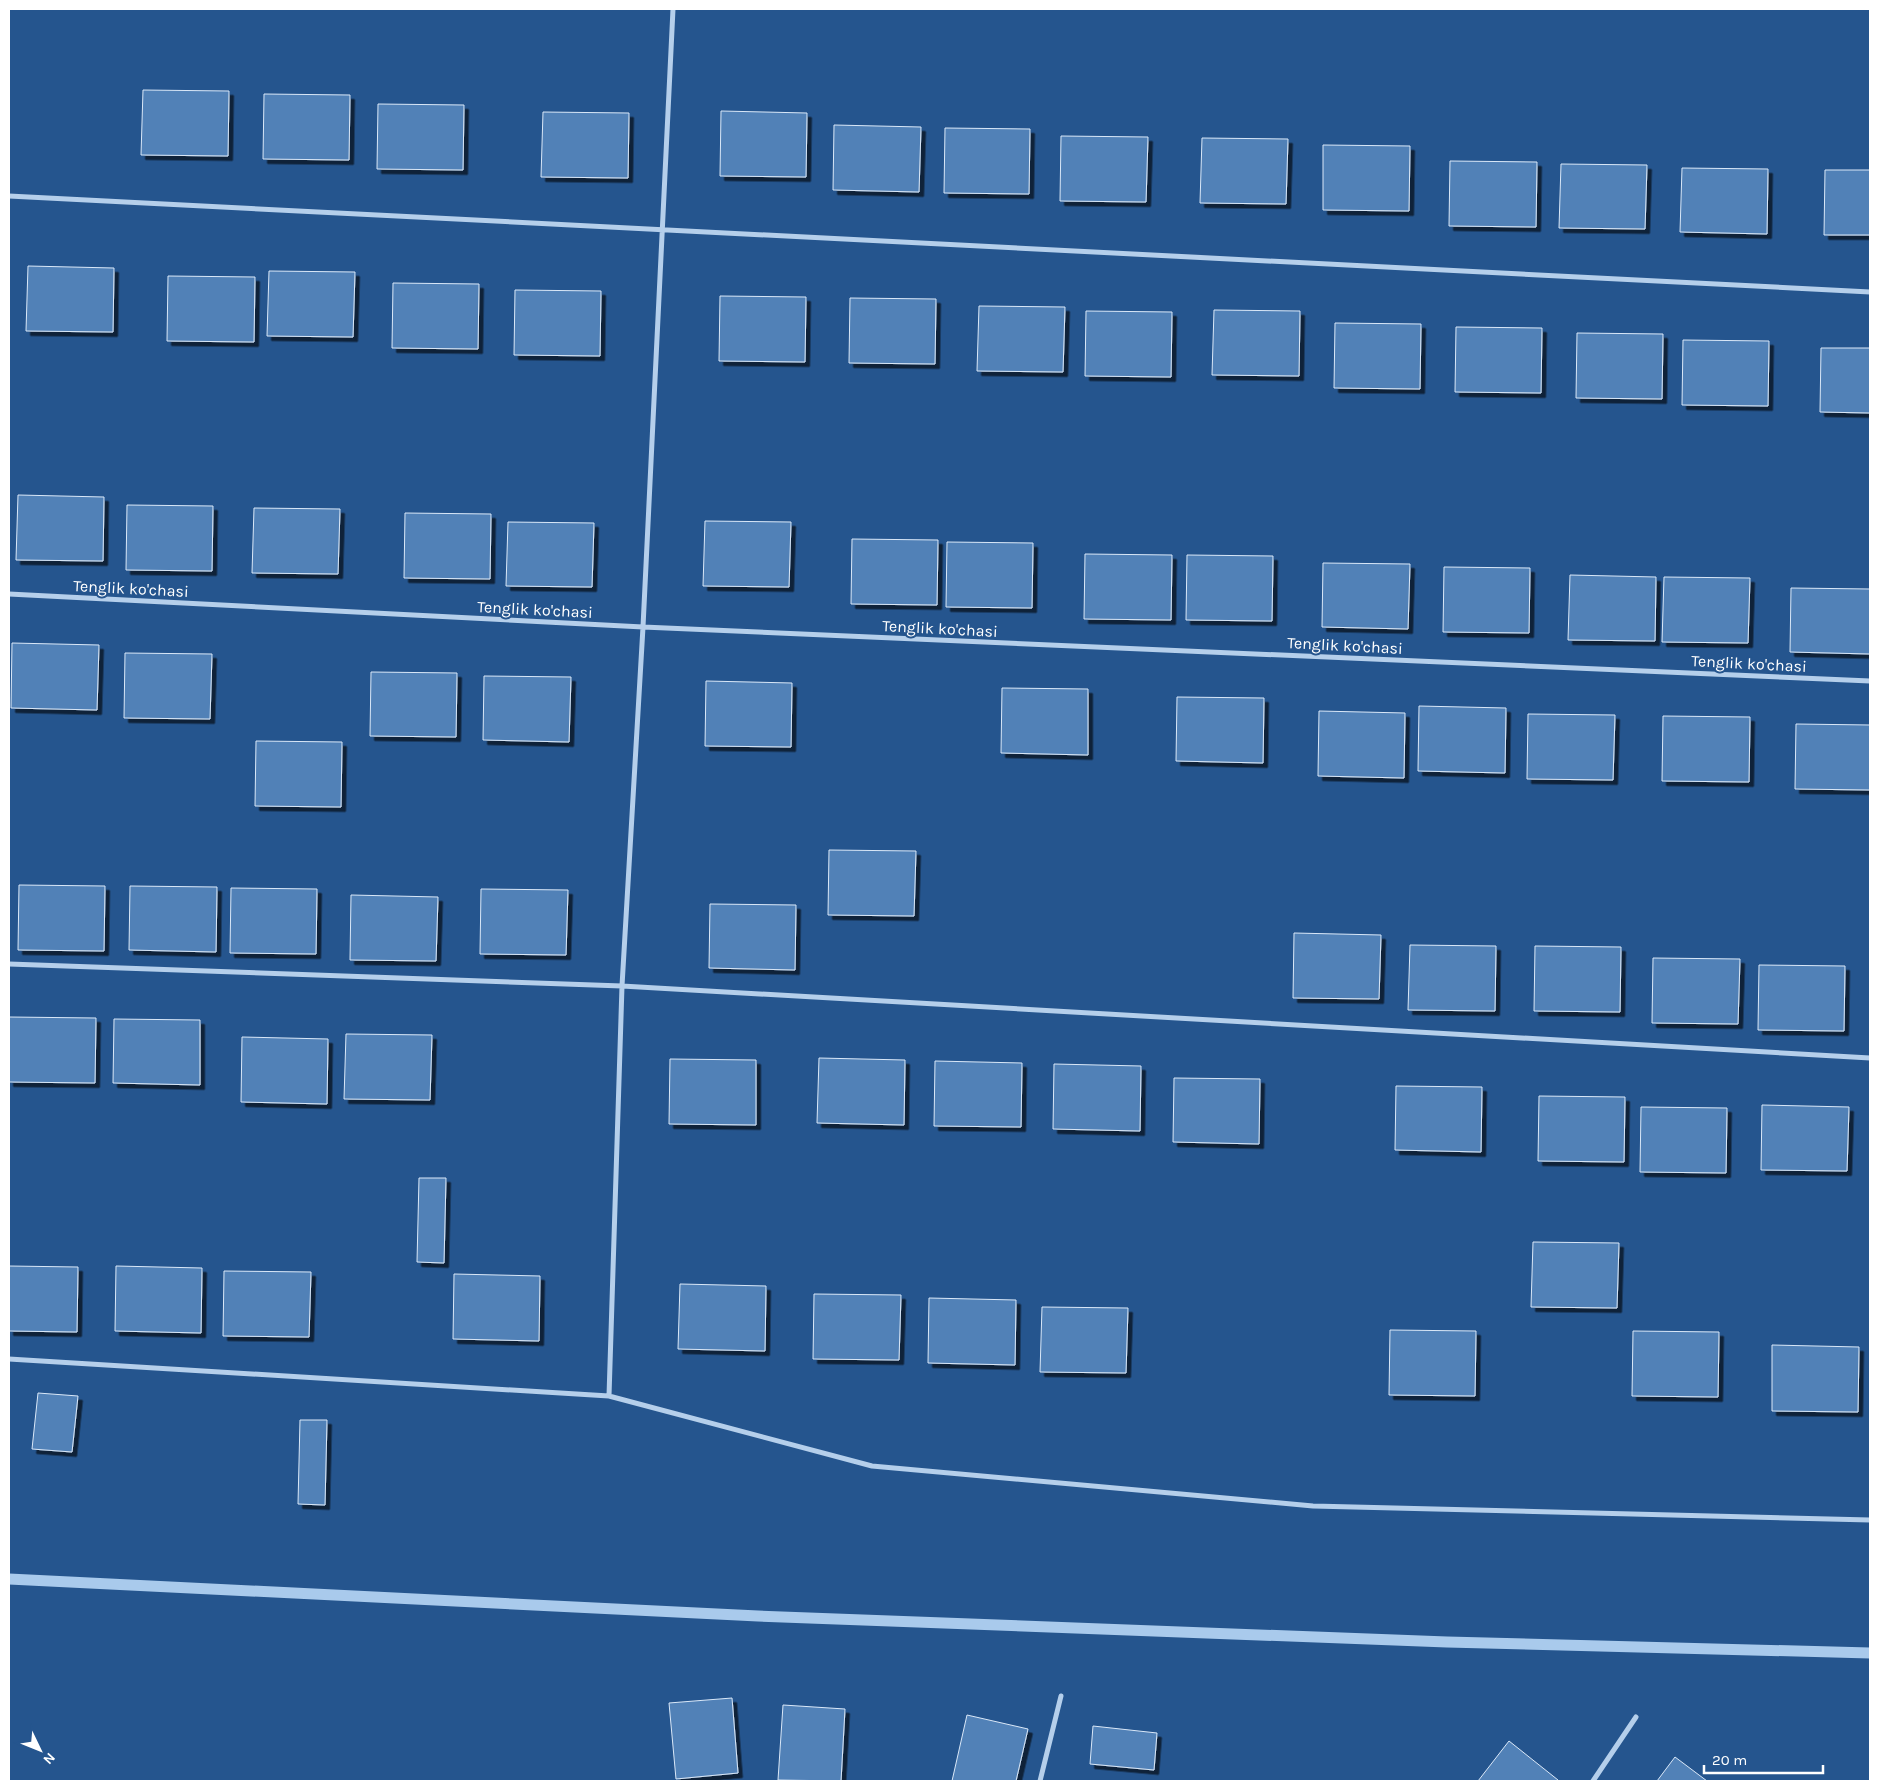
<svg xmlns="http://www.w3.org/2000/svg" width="1879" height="1790" font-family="Karla,sans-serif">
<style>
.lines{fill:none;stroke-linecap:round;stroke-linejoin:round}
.stream{stroke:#a9caec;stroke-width:11}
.building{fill:#5181b7;stroke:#dae8f8;filter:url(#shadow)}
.minor{stroke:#b5cfeb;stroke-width:5}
.labels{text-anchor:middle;stroke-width:4;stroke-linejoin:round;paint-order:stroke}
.street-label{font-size:16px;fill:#fff;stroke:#25558e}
</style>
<defs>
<filter id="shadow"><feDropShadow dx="4.5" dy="4.5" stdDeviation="0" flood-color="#0009"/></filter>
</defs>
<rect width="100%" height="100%" fill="#25558e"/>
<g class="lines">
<path class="stream" d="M9,1579L758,1616L1447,1642L1870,1653"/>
</g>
<path class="building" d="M143,90L229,91L228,156L141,155Z
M264,94L350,95L349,160L263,159Z
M378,104L464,105L463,170L377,169Z
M721,111L807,113L806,177L720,176Z
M543,112L629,113L628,178L541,177Z
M834,125L921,127L919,192L833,190Z
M945,128L1030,129L1029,194L944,193Z
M1061,136L1148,137L1146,202L1060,201Z
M1202,138L1288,139L1286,204L1200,203Z
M1323,145L1410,146L1409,211L1323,210Z
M1450,161L1537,162L1536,227L1449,226Z
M1561,164L1647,165L1645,229L1559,228Z
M1682,168L1768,169L1767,234L1680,232Z
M1825,170H1870V235H1824Z
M28,266L114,268L113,332L26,331Z
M269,271L355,272L353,337L267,336Z
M168,276L255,277L254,342L167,341Z
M393,283L479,284L478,349L392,348Z
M515,290L601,291L600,356L514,355Z
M720,296L806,297L805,362L719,361Z
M850,298L936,299L935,364L849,363Z
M979,306L1065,307L1063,372L977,371Z
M1214,310L1300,311L1299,376L1212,375Z
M1086,311L1172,312L1171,377L1085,376Z
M1335,323L1421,324L1420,389L1334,388Z
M1456,327L1542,328L1541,393L1455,392Z
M1577,333L1663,334L1662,399L1576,398Z
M1683,340L1769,341L1768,406L1682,405Z
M1821,348H1870V413L1820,412Z
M18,495L104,497L103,561L16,560Z
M127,505L213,506L212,571L126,570Z
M254,508L340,509L338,574L252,573Z
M405,513L491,514L490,579L404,578Z
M705,521L791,522L789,587L703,586Z
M508,522L594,523L592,587L506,586Z
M852,539L938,540L937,605L851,604Z
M947,542L1033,543L1032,608L946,607Z
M1085,554L1172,555L1171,620L1084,619Z
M1187,555L1273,556L1272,621L1186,620Z
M1323,563L1410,564L1408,629L1322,627Z
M1444,567L1530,568L1529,633L1443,632Z
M1570,575L1656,577L1655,641L1568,640Z
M1664,577L1750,578L1748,643L1662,642Z
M1791,588L1870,589V654L1790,652Z
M12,643L99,645L97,710L11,708Z
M125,653L212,654L210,719L124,718Z
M371,672L457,673L456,737L370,736Z
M484,676L571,677L569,742L483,740Z
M706,681L792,683L791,747L705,746Z
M1002,688L1088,689V755L1001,753Z
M1177,697L1264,698L1263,763L1176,761Z
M1419,706L1506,708L1505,773L1418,771Z
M1319,711L1405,713L1404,778L1318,776Z
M1528,714L1615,715L1613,780L1527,779Z
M1663,716L1750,717L1749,782L1662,781Z
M1796,724L1870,725V790L1795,789Z
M256,741L342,742L341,807L255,806Z
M829,850L916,851L914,916L828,915Z
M19,885L105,886L104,951L18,950Z
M130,886L217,887L216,952L129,950Z
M231,888L317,889L316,954L230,953Z
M481,889L568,890L566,955L480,954Z
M351,895L438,897L436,961L350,960Z
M710,904L796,905L795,970L709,968Z
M1294,933L1381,935L1379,999L1293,998Z
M1410,945L1496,946L1495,1011L1408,1010Z
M1535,946L1621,947L1620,1012L1534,1011Z
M1653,958L1740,959L1738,1024L1652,1023Z
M1759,965L1845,966L1844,1031L1758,1030Z
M9,1017L96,1018L95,1083L9,1082Z
M114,1019L200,1020V1085L113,1083Z
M346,1034L432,1035L430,1100L344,1099Z
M242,1037L328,1039L327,1104L241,1102Z
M819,1058L905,1060L904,1125L817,1123Z
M670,1059L756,1060V1125L669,1124Z
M935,1061L1022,1063L1021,1127L934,1126Z
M1054,1064L1141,1066L1140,1131L1053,1129Z
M1174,1078L1260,1079L1259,1144L1173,1142Z
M1396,1086L1482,1087L1481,1152L1395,1150Z
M1539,1096L1625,1097L1624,1162L1538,1161Z
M1762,1105L1849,1107L1847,1171L1761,1170Z
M1641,1107L1727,1108L1726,1173L1640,1172Z
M419,1178H446L444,1263L417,1262Z
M1533,1242L1619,1243L1617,1308L1531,1307Z
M9,1266L78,1267L77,1332L9,1331Z
M116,1266L202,1268L201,1333L115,1331Z
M224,1271L311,1272L309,1337L223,1336Z
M454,1274L540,1276L539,1341L453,1339Z
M680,1284L766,1286L765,1351L678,1349Z
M814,1294L901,1295L899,1360L813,1359Z
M929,1298L1016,1300L1015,1365L928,1363Z
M1042,1307L1128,1308L1126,1373L1040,1372Z
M1390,1330L1476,1331L1475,1396L1389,1395Z
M1633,1331L1719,1332L1718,1397L1632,1396Z
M1772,1345L1859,1347L1858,1412L1772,1411Z
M38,1393L78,1396L72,1452L32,1449Z
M300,1420H327L325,1505L298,1504Z
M732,1698L738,1773L676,1779L669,1703Z
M783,1705L845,1709L841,1781L778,1780Z
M967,1715L1028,1729L1016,1781H952Z
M1093,1726L1157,1733L1154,1770L1090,1764Z
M1509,1741L1558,1780L1557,1781H1478Z
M1675,1757L1707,1781H1657Z"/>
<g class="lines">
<path class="minor" d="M9,196L1870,292
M9,594L643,627L1870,681
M9,964L622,986L1870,1058
M9,1359L609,1396L872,1466L1313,1506L1870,1520
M609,1396L622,986L643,627L673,9
M1040,1781L1061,1696
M1593,1781L1636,1717"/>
</g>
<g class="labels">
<g class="street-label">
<text transform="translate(131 588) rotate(3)" y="6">Tenglik ko'chasi</text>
<text transform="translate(535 609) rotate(3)" y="6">Tenglik ko'chasi</text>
<text transform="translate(940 628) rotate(3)" y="6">Tenglik ko'chasi</text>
<text transform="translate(1345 645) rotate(3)" y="6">Tenglik ko'chasi</text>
<text transform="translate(1749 663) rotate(3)" y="6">Tenglik ko'chasi</text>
</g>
</g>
<rect width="1879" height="1790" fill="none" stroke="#ffffff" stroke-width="20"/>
<g transform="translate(40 1750) rotate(133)" stroke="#25558e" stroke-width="4" paint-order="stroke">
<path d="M0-4L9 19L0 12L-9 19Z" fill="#ffffff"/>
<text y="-8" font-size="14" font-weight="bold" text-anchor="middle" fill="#ffffff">N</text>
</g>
<path d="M1704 1765v8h119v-8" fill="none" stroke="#ffffff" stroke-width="2.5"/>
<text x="1712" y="1765" font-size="15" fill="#ffffff" stroke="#25558e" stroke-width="4" paint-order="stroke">20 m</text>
</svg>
